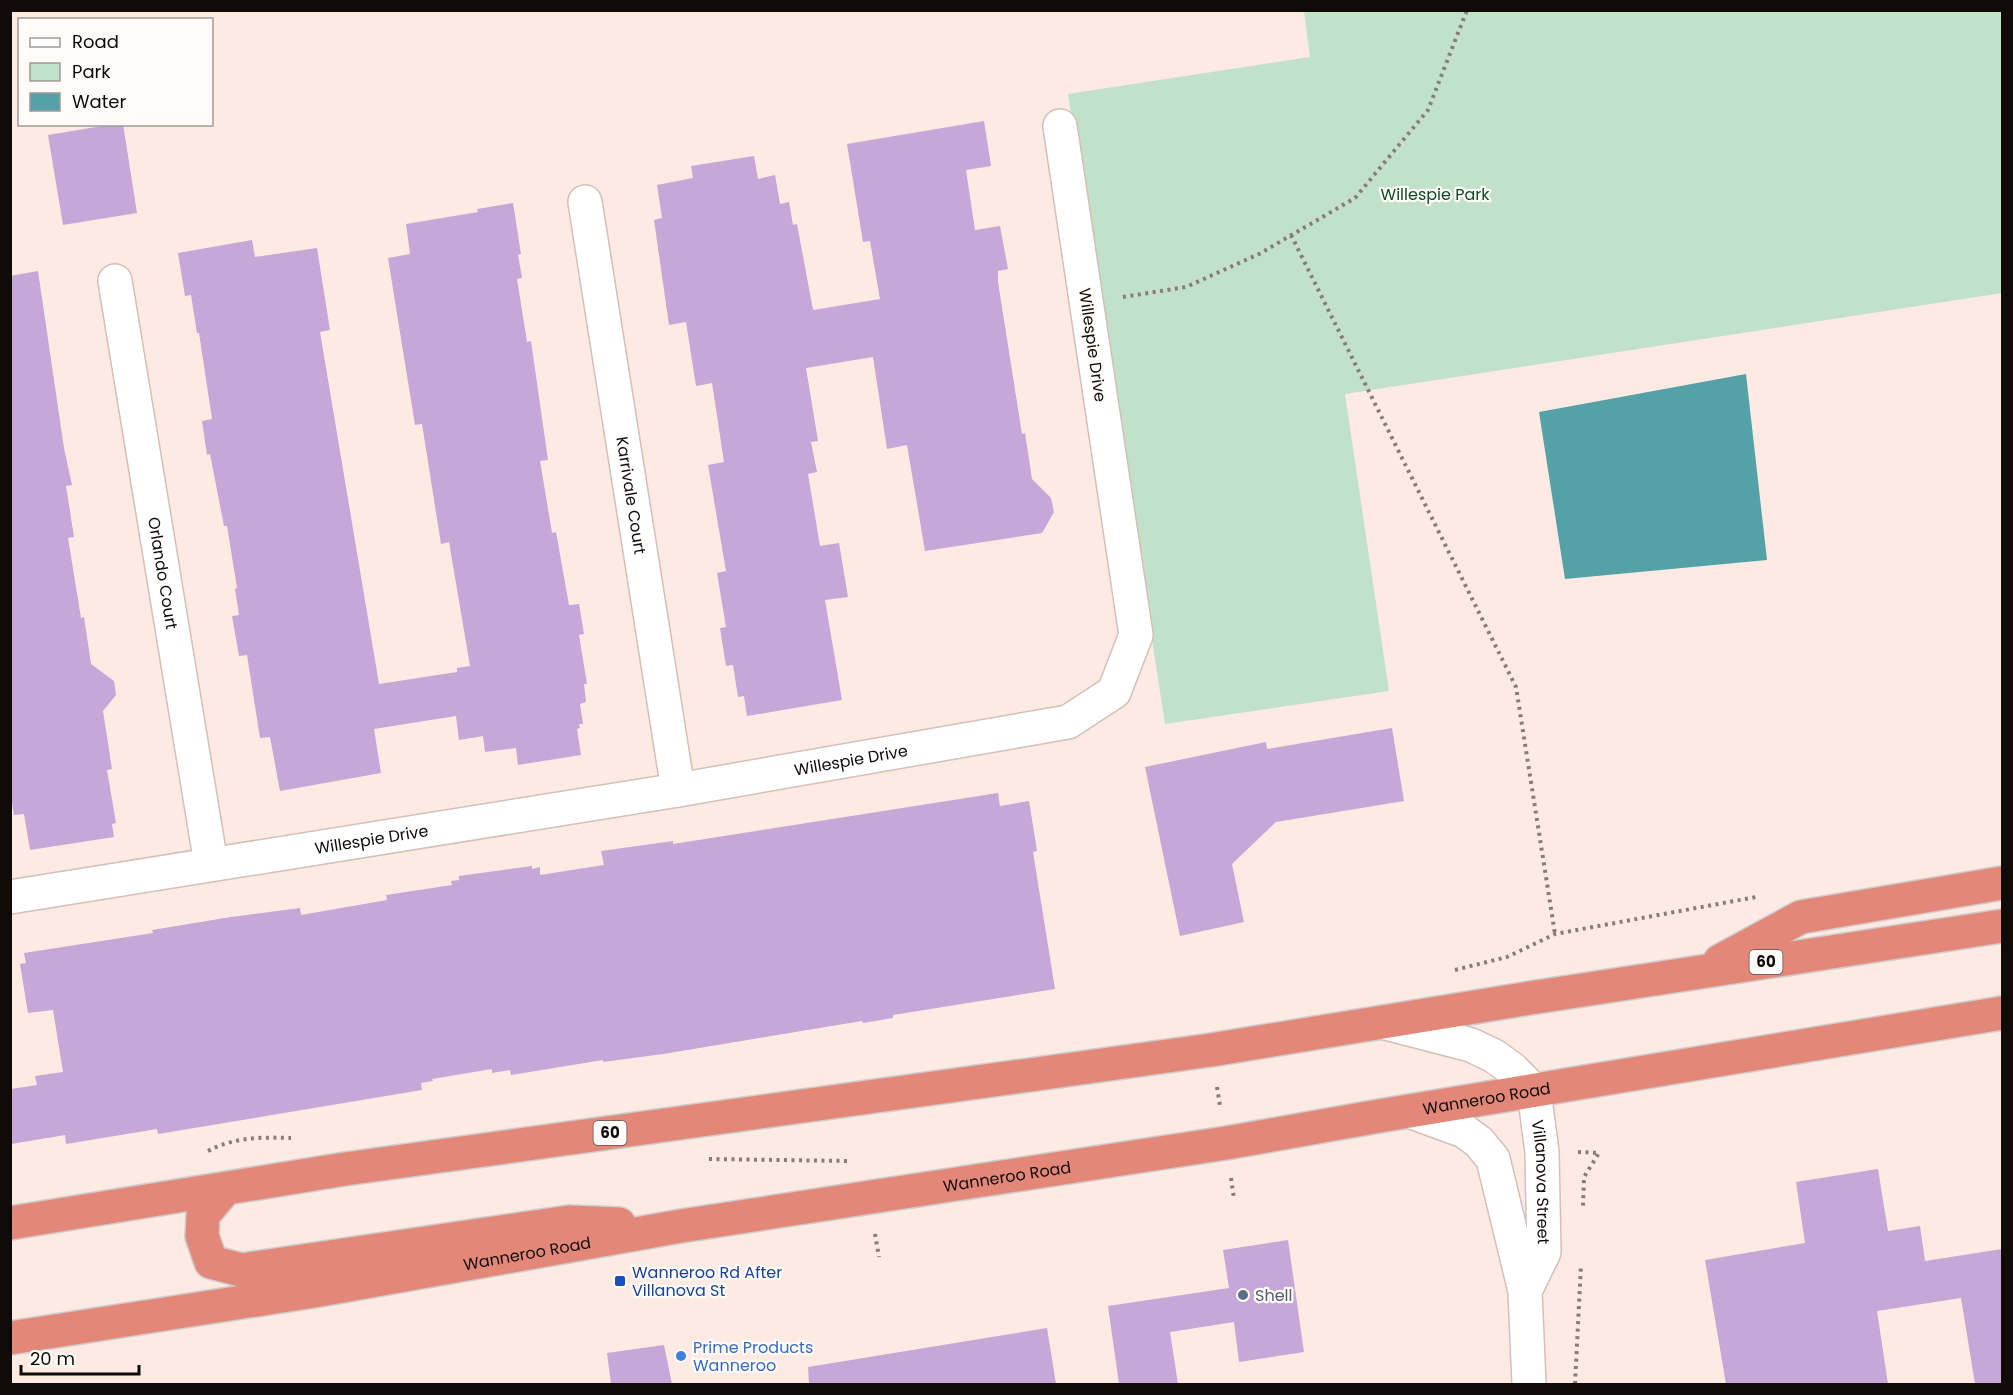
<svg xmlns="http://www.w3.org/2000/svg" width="2013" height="1395" font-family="Poppins,sans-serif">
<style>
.green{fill:#c1e2c8}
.water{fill:#54a1a8}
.building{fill:#c6a7d8}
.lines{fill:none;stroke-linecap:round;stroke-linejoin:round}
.minor-casing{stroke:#d2c0b9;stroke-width:36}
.trunk-casing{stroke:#cfcece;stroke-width:36}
.path{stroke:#887c77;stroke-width:4;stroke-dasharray:3 4.5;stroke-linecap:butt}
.minor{stroke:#fff;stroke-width:33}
.trunk{stroke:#e38878;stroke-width:33}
.transit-dot{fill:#1a4fb4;stroke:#fffbf9;stroke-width:2}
.service-dot{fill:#5c6f8a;stroke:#fffbf9;stroke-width:2}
.shop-dot{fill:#3f7fe0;stroke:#fffbf9;stroke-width:2}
.labels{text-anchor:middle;stroke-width:4.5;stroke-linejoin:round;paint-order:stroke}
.shield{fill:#fffbf9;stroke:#585351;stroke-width:1.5}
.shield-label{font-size:15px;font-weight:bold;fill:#100b09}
.park-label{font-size:16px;fill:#0e4925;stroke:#fffbf9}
.street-label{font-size:16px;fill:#100b09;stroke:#fffbf9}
.transit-label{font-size:16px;fill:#164399;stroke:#fffbf9;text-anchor:start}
.service-label{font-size:16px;fill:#4e5e75;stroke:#fffbf9;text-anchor:start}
.shop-label{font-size:16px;fill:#366cbe;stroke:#fffbf9;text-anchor:start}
</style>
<rect width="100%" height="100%" fill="#fdeae3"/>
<path class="green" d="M1304,11H2002V293L1345,394L1389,691L1165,724L1068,94L1310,57Z"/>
<path class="water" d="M1746,374L1767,560L1565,579L1539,412Z"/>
<path class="building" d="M984,121L991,166L966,170L975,230L1000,226L1008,269L998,271V282L1022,434L1025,433L1032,479L1051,498L1054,512L1042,533L925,551L907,445L887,449L873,357L806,368L818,441L811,442L817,472L808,474L820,546L839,543L848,597L825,600L842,700L747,716L744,696L738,697L733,665L726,666L720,628L726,627L717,573L726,571L708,465L724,462L712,383L696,386L686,322L669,325L654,220L662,218L657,185L693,178L691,166L754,156L758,179L775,175L780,204L789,202L793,225L797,224L813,310L880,299L870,241L863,242L847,144Z
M114,124H123L137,213L63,225L48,135Z
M513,203L521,254L518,255L522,278L517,279L527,342L531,341L548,460L540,461L552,533L556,532L569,605L579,604L584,634L579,635L587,684H584L586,702L580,704L583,724H579L580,728L577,729L581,755L518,765L516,748L485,752L483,736L459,740L456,716L374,729L381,773L280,791L270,737L260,738L247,655L239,656L232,616L239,615L235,589L237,588L227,526H224L210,454L207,455L202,421L212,419L199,333H197L191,295L185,296L178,253L252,240L255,257L317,248L330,330L320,332L379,684L457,672V668L470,666L449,542L441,544L422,424L415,425L388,258L410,254L406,224L478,212L477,209Z
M38,271L64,448L72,485L66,486L74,537L68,538L81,618L84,617L91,664L114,681L116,695L103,711L112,769L107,770L116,823L112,824L114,837L30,850L24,814L14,815L10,790V276Z
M1392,728L1404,801L1276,822L1232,864L1244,922L1180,936L1145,767L1266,742L1267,749Z
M998,793L1000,806L1029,801L1037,851L1033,852L1055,989L893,1015V1018L863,1023L862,1021L663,1054L603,1062V1060L511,1075L510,1070L492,1073V1069L432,1079L433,1081L421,1083L422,1090L158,1134L157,1129L66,1144L65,1135L11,1144V1089L37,1085L35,1076L63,1072L53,1010L28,1013L20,964L26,963L24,953L153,933L152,930L231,917L300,908L301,915L387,900L386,895L452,885L451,881L459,880V876L532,866V869L540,867V875L604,865L601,851L673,841V844Z
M1878,1169L1888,1231L1920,1226L1925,1261L2002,1249V1384H1975L1961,1298L1877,1311L1888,1384H1726L1705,1260L1805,1243L1796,1182Z
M1288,1240L1304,1352L1239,1362L1234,1322L1170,1332L1178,1384H1119L1108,1306L1229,1288L1223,1250Z
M1047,1328L1056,1384H809L808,1367Z
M664,1345L672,1384H611L607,1353Z"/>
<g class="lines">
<defs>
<g id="minor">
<path id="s1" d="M585,202L678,790"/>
<path id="s2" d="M115,281L211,864"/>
<path id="s3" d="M10,897L678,790L1068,722L1114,692L1136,635L1060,126"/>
<path id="s4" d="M1386,1023L1471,1045L1494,1056L1512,1069L1534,1091L1542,1152L1544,1252L1525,1291"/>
<path d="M1412,1112L1464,1131L1479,1142L1493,1159L1525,1291L1529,1384"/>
</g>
<g id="trunk">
<path d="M1720,961L1801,917L2002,883"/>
<path d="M225,1189L203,1215L202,1236L211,1262L241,1270L569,1222L619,1224"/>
<path d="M10,1223L345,1169L1211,1050L1530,998L2002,926"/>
<path id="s5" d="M10,1338L320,1290L681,1226L1226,1143L1379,1116L2002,1013"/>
</g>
</defs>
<use href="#minor" class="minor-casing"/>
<use href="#trunk" class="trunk-casing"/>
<path class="path" d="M1291,235L1516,687L1555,934
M1123,297L1186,287L1259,254L1355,198L1428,110L1467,10
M1455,970L1507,957L1555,934L1756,897
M1217,1087L1220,1106
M208,1151C234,1137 262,1137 291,1138
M1578,1152L1599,1153L1584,1177L1583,1207
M709,1159L849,1161
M1231,1178L1234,1199
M875,1234L879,1257
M1575,1384L1581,1265"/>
<use href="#minor" class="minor"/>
<use href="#trunk" class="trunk"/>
</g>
<rect class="transit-dot" x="614" y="1275" width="12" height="12" rx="3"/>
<circle class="service-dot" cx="1243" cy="1295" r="6"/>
<circle class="shop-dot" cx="681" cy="1356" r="6"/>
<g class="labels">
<g class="shield">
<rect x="1749.5" y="950" width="33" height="24" rx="4.5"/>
<rect x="593.5" y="1121" width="33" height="24" rx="4.5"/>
</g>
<g class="shield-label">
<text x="1766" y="967">60</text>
<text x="610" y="1138">60</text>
</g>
<g class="park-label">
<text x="1435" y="200">Willespie Park</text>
</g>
<g class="street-label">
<text transform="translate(1093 345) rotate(82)" y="6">Willespie Drive</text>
<text dy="6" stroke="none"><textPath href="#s1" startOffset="297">Karrivale Court</textPath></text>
<text dy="6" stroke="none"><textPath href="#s2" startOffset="296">Orlando Court</textPath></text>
<text dy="6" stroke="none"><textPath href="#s3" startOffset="852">Willespie Drive</textPath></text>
<text dy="6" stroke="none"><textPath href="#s3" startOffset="366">Willespie Drive</textPath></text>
<text dy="6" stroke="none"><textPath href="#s5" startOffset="1496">Wanneroo Road</textPath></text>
<text dy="6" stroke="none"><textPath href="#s5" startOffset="1010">Wanneroo Road</textPath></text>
<text dy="6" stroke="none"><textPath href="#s4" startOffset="258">Villanova Street</textPath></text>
<text dy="6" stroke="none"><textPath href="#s5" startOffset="524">Wanneroo Road</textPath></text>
</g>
<g class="transit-label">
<text x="632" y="1278">Wanneroo Rd After<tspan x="632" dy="18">Villanova St</tspan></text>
</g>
<g class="service-label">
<text x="1255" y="1301">Shell</text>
</g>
<g class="shop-label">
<text x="693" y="1353">Prime Products<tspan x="693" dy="18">Wanneroo</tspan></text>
</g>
</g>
<rect width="2013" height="1395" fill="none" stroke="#100b09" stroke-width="24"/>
<rect x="18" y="18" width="195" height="108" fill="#fffbf9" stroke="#9f9b99" stroke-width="1.5"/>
<rect x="30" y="38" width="30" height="9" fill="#ffffff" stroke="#9f9b99" stroke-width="1.5"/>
<text x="72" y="48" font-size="18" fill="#100b09">Road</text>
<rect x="30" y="63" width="30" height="18" fill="#c1e2c8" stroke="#9f9b99" stroke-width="1.5"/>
<text x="72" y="78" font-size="18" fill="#100b09">Park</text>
<rect x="30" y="93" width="30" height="18" fill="#54a1a8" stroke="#9f9b99" stroke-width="1.5"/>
<text x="72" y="108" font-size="18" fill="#100b09">Water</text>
<path d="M21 1365v9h118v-9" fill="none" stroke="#100b09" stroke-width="3"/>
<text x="30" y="1365" font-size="18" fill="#100b09" stroke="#fffbf9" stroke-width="4.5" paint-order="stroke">20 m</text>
</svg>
